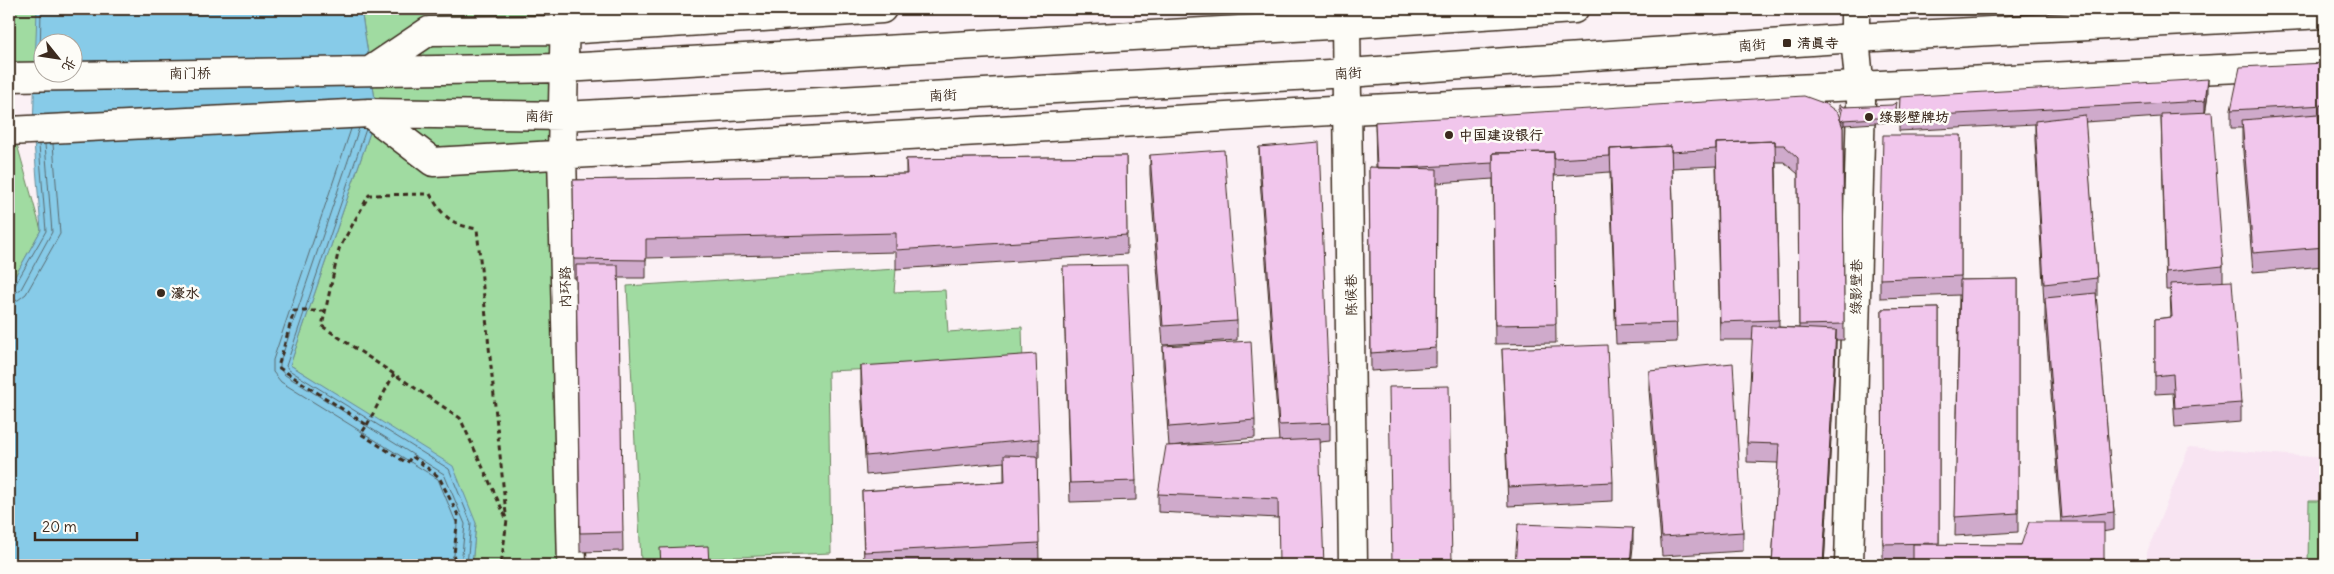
<svg xmlns="http://www.w3.org/2000/svg" width="2334" height="574" font-family="Delius,'LXGW WenKai TC',sans-serif">
<style>
.built{fill:#f8e4f2}
.green{fill:#a0dba1;stroke:#6e8260}
.water{fill:#87cbe8;stroke:#698b97;fill-rule:evenodd}
.lines{fill:none;stroke-linecap:round;stroke-linejoin:round}
.shore{stroke:#596a6f;stroke-width:1}
.street-casing{stroke:#3b2a1e;stroke-width:31}
.secondary-casing{stroke:#3b2a1e;stroke-width:31}
.path{stroke:#3b2a1e;stroke-width:3;stroke-dasharray:5 4;stroke-linecap:butt}
.street{stroke:#fdfcf7;stroke-width:28}
.secondary{stroke:#fdfcf7;stroke-width:28}
.wall{fill:#cfaacb;stroke:#3b2a1e;fill-rule:evenodd}
.shaded-wall{fill:#a98ba5;stroke:#3b2a1e}
.building{fill:#f1c6ec;stroke:#3b2a1e}
.poi-dot{fill:#3b2a1e;stroke:#fdfcf7;stroke-width:2}
.labels{text-anchor:middle;stroke-width:5;stroke-linejoin:round;paint-order:stroke}
.poi-label{font-size:14px;font-weight:bold;fill:#3b2a1e;stroke:#fdfcf7;text-anchor:start}
.street-label{font-size:14px;fill:#3b2a1e;stroke:#fdfcf7}
</style>
<rect width="100%" height="100%" fill="#fbf1f5"/>
<filter id="ink" filterUnits="userSpaceOnUse"><feTurbulence type="fractalNoise" baseFrequency=".02" numOctaves="2"/><feDisplacementMap in="SourceGraphic" scale="10" xChannelSelector="R" yChannelSelector="G"/><feConvolveMatrix kernelMatrix="1 2 1 2 8 2 1 2 1" color-interpolation-filters="sRGB"/></filter>
<g filter="url(#ink)">
<path class="built" d="M2189,447L2325,458V565H2147V552Z"/>
<path class="green" d="M9,9H38V76L9,77Z
M361,9H565L572,565H472L476,523L358,408L290,365L377,112Z
M9,130H13L41,230L9,287Z
M896,269L894,292L945,290L948,332L1022,327L1023,363L828,371L831,553L641,561L627,286Z
M2309,501H2325V565H2308Z"/>
<path class="water" d="M37,9H361L377,112L290,365L453,466L476,523L472,565H9V287L41,230L33,129ZM42,42H72V72H42Z"/>
<g class="lines">
<path class="shore" d="M40,61L41,9
M359,128L280,362V369L285,375L444,474L465,524L461,565
M351,129L273,360V372L281,382L438,479L457,525L453,565
M366,129L286,366L289,370L449,469L471,523L467,565
M9,288L15,285L46,231L39,145
M9,294L15,293L21,289L52,232L45,144
M9,302L18,300L26,294L60,234L53,144"/>
<defs>
<path id="street" d="M1346,24L1353,565
M1849,565L1861,101L1855,38V9"/>
<path id="secondary" d="M565,9L562,155L572,565
M371,70L429,31L565,30L882,9
M9,77L564,68L1346,24L1574,9
M369,113L433,162L1349,110L2325,64
M9,131L369,113L564,116L1348,73L1855,38L2325,14"/>
</defs>
<use href="#street" class="street-casing"/>
<use href="#secondary" class="secondary-casing"/>
<path class="path" d="M426,194L369,195L339,249L322,326L460,418L507,520L501,565
M430,194C442,216 452,225 477,229L506,514
M325,311H294L278,367L367,425L361,434L407,463L412,456L439,477L458,515L453,565
M367,425L394,374"/>
<use href="#street" class="street"/>
<use href="#secondary" class="secondary"/>
</g>
<path class="wall" d="M2325,63V124H2319L2323,163H2325V266L2253,272L2242,139V128H2231V110Z
M2208,93L2205,113L2223,266V281L2241,403V422L2175,427L2173,393L2155,394V319L2171,317L2170,290H2166L2161,117L2085,122L2097,278V296H2096L2114,512V530L1913,562H1883L1882,309L1939,308V545H2021L2061,522L2045,317V303H2044L2035,140V124L1899,131V117Z
M1839,105L1844,107L1897,108L1895,115L1896,118V124L1892,122L1844,125L1843,126V128L1844,340H1836L1824,565H1772L1778,463L1747,462V443L1753,340H1720L1716,166L1672,168L1677,342L1616,344L1610,172L1554,176L1556,343L1495,344L1493,179L1437,183L1436,367L1371,371L1369,167L1376,168L1375,122L1840,120L1842,114L1839,110ZM1776,162H1784L1798,174L1799,328L1779,327Z
M1961,135V280L2018,279V532L1955,536L1959,295L1880,298V279Z
M1259,147L1330,423V441L1320,442L1278,518L1158,512V494L1279,441L1259,165Z
M1150,155L1237,321V340L1163,345L1150,174Z
M1126,156L1127,254L896,269V252L646,258V278H618L623,551L580,552L576,278H574L573,180L906,174V159Z
M1063,266L1136,481V500L1070,502Z
M1163,346L1255,420V438L1169,446L1163,365Z
M1502,349L1613,482V501L1508,506Z
M861,366L1039,439V458H1037L1039,562L971,565H864L862,491L1004,482V462L866,475L861,385Z
M1649,371L1743,532V551L1662,556L1649,390Z"/>
<path class="shaded-wall" d="M2208,79V93L2205,115V101Z
M1844,120V125L1840,128V122Z
M1836,330V349L1824,565H1823Z
M1633,528V547L1631,565H1630Z"/>
<path class="building" d="M2325,63V105L2231,110L2240,67Z
M2208,79L2205,101L1899,117L1900,97Z
M1804,96L1826,104L1838,113L1843,128L1844,324L1799,325L1798,158L1784,145H1775V141L1716,143V149L1671,152V146L1610,149V156L1554,159V152L1493,153V163L1404,168H1377L1375,122Z
M1897,102L1895,114L1896,118L1892,117L1844,120L1841,121L1840,120L1842,110L1839,105L1844,107L1892,105Z
M2212,112L2223,266L2166,272L2161,114Z
M2318,114L2323,163H2325V247L2253,253L2242,120Z
M2085,115L2097,278L2044,284L2035,121Z
M1883,135H1961V276L1880,279Z
M1775,141L1779,320L1720,322L1716,143Z
M1319,142L1330,423L1279,425L1259,147Z
M1671,146L1677,323L1616,325L1610,149Z
M1224,150L1237,321L1163,326L1150,155Z
M1554,152L1556,324L1495,325L1493,153Z
M1126,156L1127,235L896,250V233L646,239V260L574,259L573,180L907,174L906,159Z
M1369,167L1437,169L1436,348L1371,353Z
M576,265H618L623,532L580,533Z
M1127,265L1136,481L1070,483L1063,266Z
M2018,279V513L1955,517L1960,280Z
M2232,281L2241,403L2175,408L2173,374L2155,376V319L2172,317L2170,284Z
M2096,293L2114,512L2062,518L2045,298Z
M1939,308V543L1883,544L1882,309Z
M1753,326L1836,330L1823,565H1772L1779,444L1747,443Z
M1251,341L1255,420L1169,427L1163,346Z
M1607,345L1613,482L1508,487L1502,349Z
M1036,354L1039,439L866,456L861,366Z
M1733,363L1743,532L1662,537L1649,371Z
M1449,386L1452,565H1392L1389,387Z
M1319,439L1324,565H1279L1278,499L1158,494L1166,446Z
M1004,455L1037,456L1039,543L864,552L862,491L1005,482Z
M2029,522H2104V565H1913V544L2021,545Z
M1518,524L1633,528L1630,565H1515Z
M708,546L709,565H661L660,548Z"/>
</g>
<g class="poi-dot">
<rect x="1782" y="38" width="10" height="10" rx="2.5"/>
<circle cx="1869" cy="117" r="5"/>
<circle cx="1449" cy="135" r="5"/>
<circle cx="161" cy="293" r="5"/>
</g>
<g class="labels">
<g class="poi-label">
<text x="1797" y="48">清真寺</text>
<text x="1879" y="122">绿影壁牌坊</text>
<text x="1459" y="140">中国建设银行</text>
<text x="171" y="298">濠水</text>
</g>
<g class="street-label">
<text transform="translate(1752 45) rotate(-4)" y="5">南街</text>
<text transform="translate(190 73) rotate(-1)" y="5">南门桥</text>
<text transform="translate(1348 73) rotate(-4)" y="5">南街</text>
<text transform="translate(943 95) rotate(-3)" y="5">南街</text>
<text transform="translate(539 116) rotate(1)" y="5">南街</text>
<text transform="translate(565 287) rotate(-91)" y="5">内环路</text>
<text transform="translate(1856 287) rotate(-89)" y="5">绿影壁巷</text>
<text transform="translate(1351 295) rotate(-91)" y="5">陈候巷</text>
</g>
</g>
<rect width="2334" height="574" fill="none" stroke="#fdfcf7" stroke-width="30"/>
<rect x="15" y="15" width="2304" height="544" fill="none" stroke="#3b2a1e" stroke-width="2" filter="url(#ink)"/>
<g transform="translate(58 58) rotate(120)"><circle r="24" fill="#fdfcf7" stroke="#afa8a0"/>
<path d="M0-4L9 19L0 12L-9 19Z" fill="#3b2a1e"/>
<text y="-8" font-size="14" font-weight="bold" text-anchor="middle" fill="#3b2a1e">北</text>
</g>
<path d="M35 532v8h102v-8" fill="none" stroke="#3b2a1e" stroke-width="2.5"/>
<text x="42" y="532" font-size="15" fill="#3b2a1e" stroke="#fdfcf7" stroke-width="4" paint-order="stroke">20 m</text>
</svg>
